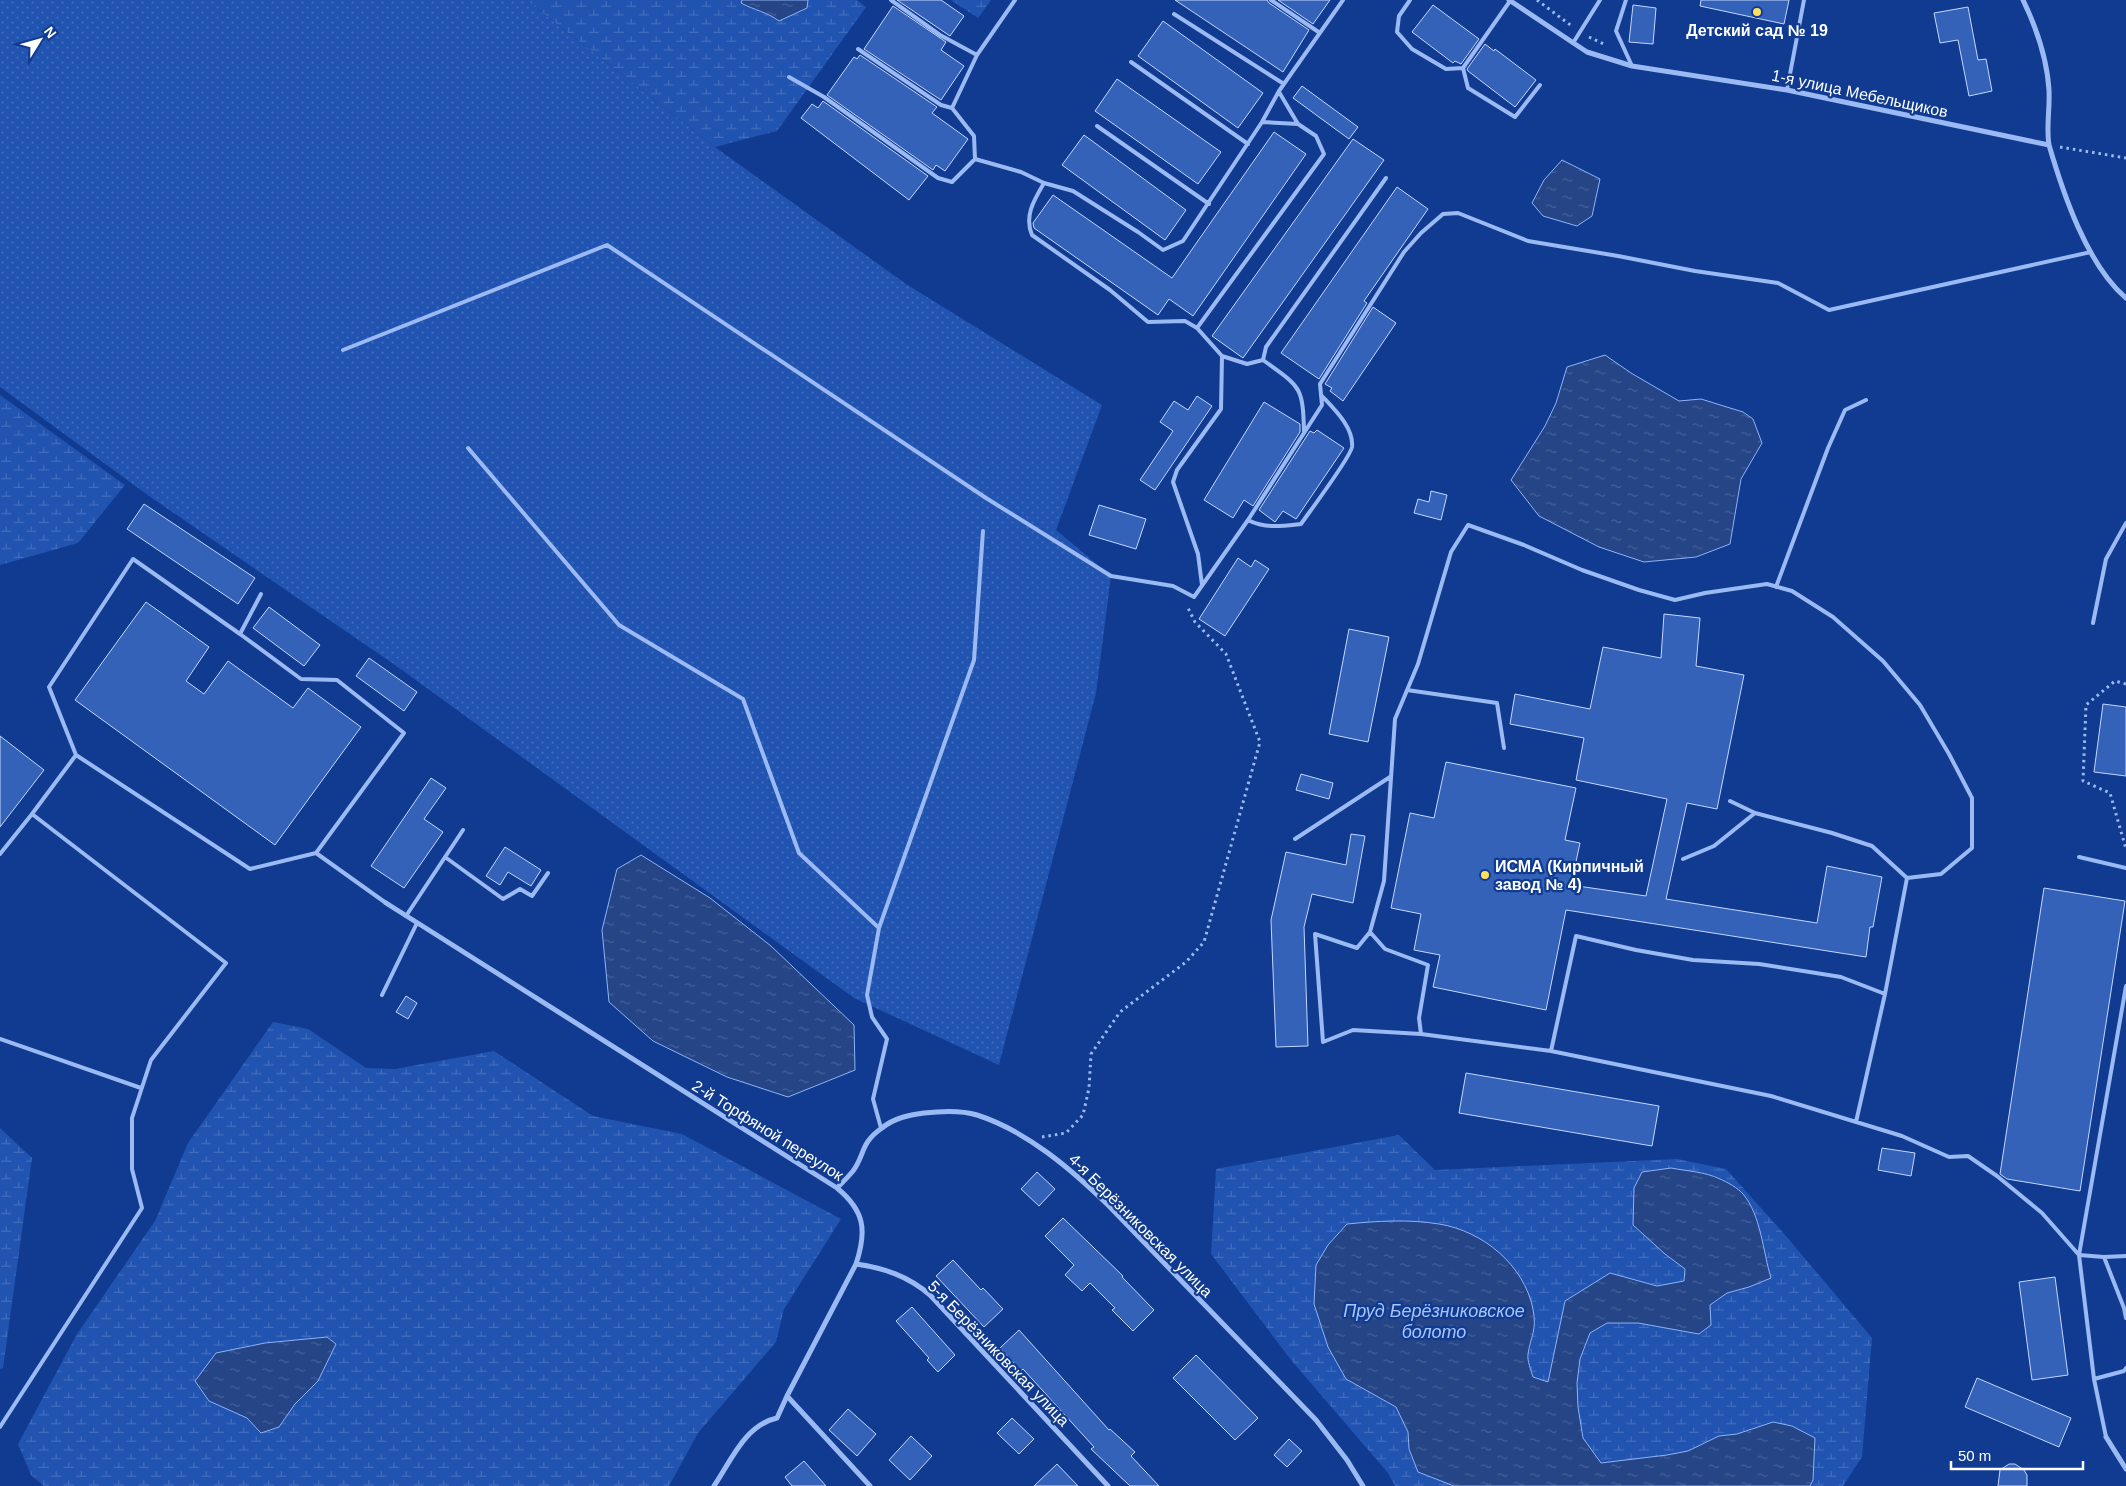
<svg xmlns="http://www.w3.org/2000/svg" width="2126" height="1486" font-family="Arial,sans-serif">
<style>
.wetland{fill:url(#wetland-marsh)}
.park{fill:url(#park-dots)}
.water{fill:url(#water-ripples);stroke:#8db3f7}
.building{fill:#3462b9;stroke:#c3d7fe}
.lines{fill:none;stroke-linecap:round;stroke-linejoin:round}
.path{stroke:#9bbaf3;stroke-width:3;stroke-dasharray:2.5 4;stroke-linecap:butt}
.lane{stroke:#9bbaf3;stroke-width:4}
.street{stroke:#9bbaf3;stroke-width:5}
.poi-dot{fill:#ffe15d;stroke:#103b91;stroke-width:2}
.labels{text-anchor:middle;stroke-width:4.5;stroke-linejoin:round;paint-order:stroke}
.poi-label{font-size:16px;font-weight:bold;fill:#fff;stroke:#103b91}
.street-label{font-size:16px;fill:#fff;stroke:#103b91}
.water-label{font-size:18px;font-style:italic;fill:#a7c4fa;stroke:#103b91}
</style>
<defs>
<pattern id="wetland-marsh" width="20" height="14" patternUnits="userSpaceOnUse" patternTransform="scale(1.25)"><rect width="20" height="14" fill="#2153b1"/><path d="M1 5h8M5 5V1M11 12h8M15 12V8" fill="none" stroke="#426dbd"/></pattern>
<pattern id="park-dots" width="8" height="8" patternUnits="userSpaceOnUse" patternTransform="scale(1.25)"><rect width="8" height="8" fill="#2153b1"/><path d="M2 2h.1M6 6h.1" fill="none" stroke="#426dbd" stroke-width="1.8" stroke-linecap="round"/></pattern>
<pattern id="water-ripples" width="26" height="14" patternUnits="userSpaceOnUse" patternTransform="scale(1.25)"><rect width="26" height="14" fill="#254586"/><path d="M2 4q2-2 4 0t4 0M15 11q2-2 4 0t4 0" fill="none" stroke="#466198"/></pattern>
</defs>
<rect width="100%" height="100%" fill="#103b91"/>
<path class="wetland" d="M526,0H857L866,7L777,131L715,147Z
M951,0H991L978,18Z
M0,395L125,485L78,543L0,565Z
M273,1022L308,1029L366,1068L395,1069L494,1051L593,1116L682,1134L841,1219L784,1309L776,1342L698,1433L669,1486H44L31,1475L18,1444L77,1334L155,1221L188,1143Z
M0,1128L32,1158L3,1368L0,1369Z
M1399,1135L1435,1170L1677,1159L1726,1169L1786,1236L1872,1338L1862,1457L1843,1486H1395L1388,1473L1291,1360L1211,1254L1216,1169Z"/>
<path class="park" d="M0,0H526L715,147L906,284L1102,405L1056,530L1111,576L1096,693L999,1065L854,998L395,665L149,496L0,387Z"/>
<path class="water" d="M742,0H808L807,8L779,21C767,12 754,10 741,3Z
M1562,160L1600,179L1592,216L1577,226L1543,216L1532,203L1544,180Z
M1605,355L1631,373L1679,401L1701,399L1743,412L1753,419L1762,443L1741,479L1730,544L1696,557L1644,562L1599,547L1539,516L1511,480L1545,426L1556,403L1567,367Z
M641,855L710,898L771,946L854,1025L855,1070L788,1097L727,1077L653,1041L609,1002L602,930L617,869Z
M1671,1168C1687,1171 1706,1172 1720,1179C1727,1182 1738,1188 1743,1194C1761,1215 1763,1252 1771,1278L1749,1287L1727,1293L1710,1305L1711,1325L1699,1334L1638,1323H1607L1590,1333L1580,1359L1577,1383L1578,1407L1583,1438L1601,1463L1667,1455L1688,1451L1719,1436L1737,1434L1773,1422L1792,1426L1815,1438L1813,1480L1810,1486H1454L1418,1472L1409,1449L1408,1432L1396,1407L1346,1379L1328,1347L1314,1304L1316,1265L1328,1245L1347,1224C1377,1221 1409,1219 1439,1224C1483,1231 1524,1265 1533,1309C1537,1331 1531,1335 1528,1354C1527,1361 1531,1370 1533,1377L1548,1382L1565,1301L1610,1273L1657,1286L1684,1281L1685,1269L1665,1254L1633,1225L1634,1188L1642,1172Z
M327,1337L336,1344L318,1381L295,1404L279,1427L261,1433L247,1418L209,1401L195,1381L216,1353L265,1343Z"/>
<path class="building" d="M897,0H941L964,16L950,36Z
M1175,0H1267L1269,3L1309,30L1283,72Z
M1278,0H1330L1313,24Z
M1701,0H1789L1784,24L1700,6Z
M1433,5L1479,39L1461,64L1455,61L1453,63L1412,32Z
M1633,5L1656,8L1653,44L1629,42Z
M893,6L946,42L941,50L964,66L941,100L864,49Z
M1968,7L1978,60L1986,59L1992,91L1969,96L1958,40L1940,43L1934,13Z
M1163,21L1263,93L1238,128L1138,56Z
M1485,44L1494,51L1495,49L1536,80L1515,107L1468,71L1467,69Z
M860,55L937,107L932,113L968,139L945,171L936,165L933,170L827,95L854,57L857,59Z
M1117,79L1221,152L1198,184L1095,111Z
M1302,86L1358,127L1349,139L1293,98Z
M823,101L928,176L909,200L801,118L812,104L818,108Z
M1274,132L1306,154L1193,316L1169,299L1158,315L1034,228L1033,223L1053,195L1172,278Z
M1084,135L1186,210L1165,240L1062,165Z
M1353,139L1384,160L1243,358L1212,336Z
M1397,187L1428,209L1364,301L1367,303L1319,379L1281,353Z
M1373,307L1396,323L1343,401L1330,391L1332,388L1325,384Z
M1197,396L1212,406L1155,490L1140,480L1173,431L1160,422L1174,401L1188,410Z
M1264,402L1300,424V432L1253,506L1244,500L1233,518L1204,500Z
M1317,430L1344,448L1296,519L1283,511L1275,522L1259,510L1310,431L1314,433Z
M1431,491L1447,495L1441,520L1414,513L1418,499L1429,502Z
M144,504L255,578L238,604L127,529Z
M1099,505L1146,519L1136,549L1089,535Z
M1238,558L1251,567L1255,560L1269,569L1225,636L1199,619Z
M146,602L209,647L186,681L204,694L228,661L293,708L308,688L361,727L275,845L75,700Z
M269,607L320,645L304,666L253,628Z
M1664,614L1700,618L1696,666L1744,675L1717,809L1687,803L1666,899L1817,923L1827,866L1882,877L1873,927H1870L1866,957L1566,910L1546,1010L1433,987L1440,955L1414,950L1421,914L1391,908L1410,813L1434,818L1446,762L1576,788L1565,840L1580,843L1571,885L1646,896L1667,799L1576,780L1584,738L1510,724L1515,694L1590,709L1603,647L1661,658Z
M1349,629L1389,637L1368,742L1329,734Z
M369,658L417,692L404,711L356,676Z
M2103,704L2126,707V776L2094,772Z
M0,736L44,770L0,827Z
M1301,774L1333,783L1329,799L1296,790Z
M431,778L446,788L424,819L443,832L404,888L371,866Z
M1351,834L1365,836L1353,903L1312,894L1304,927L1308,1046L1276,1047L1271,920L1286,852L1346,865Z
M505,847L541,870L531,886L508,872L500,885L486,876Z
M2044,888L2125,901L2080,1191L2007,1179L2000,1174Z
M406,996L417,1003L408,1019L396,1012Z
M1466,1073L1659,1106L1652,1146L1459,1113Z
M1882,1148L1915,1153L1911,1176L1878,1170Z
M1037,1172L1055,1189L1039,1206L1021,1189Z
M1063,1218L1123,1276L1122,1277L1154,1310L1133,1331L1112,1310L1115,1308L1090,1283L1082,1291L1065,1275L1074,1265L1045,1236Z
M953,1260L981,1290L983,1288L1003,1309L984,1327L936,1276Z
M2055,1277L2068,1375L2032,1380L2019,1282Z
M912,1307L955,1355L938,1372L927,1360L929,1358L896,1321Z
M1019,1330L1109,1430L1110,1429L1135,1452L1131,1456L1159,1486H1130L1091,1449L1094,1447L1023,1369L1021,1371L1000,1348Z
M1196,1355L1258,1418L1235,1440L1173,1378Z
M1977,1378L2071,1418L2059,1447L1965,1407Z
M848,1409L876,1434L857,1456L829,1430Z
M1012,1418L1034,1439L1019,1454L997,1433Z
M911,1436L932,1456L910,1480L889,1460Z
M1289,1439L1302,1451L1287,1467L1274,1455Z
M804,1461L826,1486H792L785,1477Z
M1057,1464L1078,1486H1034Z
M2009,1464H2015L2024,1470L2027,1475V1486H1998L2000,1470Z"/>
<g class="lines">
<path class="path" d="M1537,0L1573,27
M1589,37L1606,45
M2060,147L2126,158
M2126,684L2115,681L2086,705L2083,781L2110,793L2126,849
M1042,1137L1066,1133L1083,1115L1089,1088L1091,1054L1120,1012L1186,962L1204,942L1260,742L1226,654L1195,622L1187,606"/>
<path class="lane" d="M891,0L940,35L977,55
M1271,0L1320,33
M1410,0L1399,16L1397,32L1412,49L1446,69L1463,68L1510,1
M1626,0L1616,31L1632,66
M1174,14L1284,84
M1573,43L1600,0
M858,49L941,105L952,108
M1131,62L1248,144
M1463,68L1468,88L1515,117L1540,85
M789,77L824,97L938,178L952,182L975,159L1021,172L1044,183
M1787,90L1804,0
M1279,92L1298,124
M1097,126L1209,204
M975,159L974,136L952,108L977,55L1015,0
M1197,328L1324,154L1316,136L1298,124L1262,122
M343,350L607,245L986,498L1111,576L1173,586L1194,597L1248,520L1322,405L1320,384L1404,252L1421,233L1443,214L1458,213L1528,241L1618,256L1695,271L1778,283L1829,310L2091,252
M1222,356L1197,328L1185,321L1148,322L1110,290L1032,235C1024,216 1034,200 1044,183L1073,191L1138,232L1163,250L1183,241L1262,122L1279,91L1343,0
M1263,360L1266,347L1386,178
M468,448L619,625L743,699L799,853L879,928
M1248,520C1265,529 1283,526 1301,524C1310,511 1350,458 1352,447C1354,427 1333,408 1321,395
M1202,585L1198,554L1173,482L1177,470L1221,409L1222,356L1247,364L1263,360C1300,387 1303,385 1304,432
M1776,587L1828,448L1845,410L1866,400
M2093,623L2106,559L2126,523
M240,634L301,679L337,680L404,733L316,853L386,903
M1407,690L1497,703L1504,748
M76,755L250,869L316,853
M1730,801L1755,813L1832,833L1872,846L1907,878L1885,994L1841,977L1759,964L1693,960L1636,950L1576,936L1551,1051L1771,1096L1902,1136L1949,1157L1968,1156L1997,1176L2042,1213L2079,1255L2094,1379L2106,1437
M1295,839L1390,777
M0,854L32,814
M445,857L503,899L520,889L532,896L548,873
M2079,857L2126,868
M1683,859L1714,846L1755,813
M406,916L463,830
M1370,932L1384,881L1395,719L1418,664L1451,552L1468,525L1524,545L1582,570L1639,590L1675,600L1705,593L1767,584L1792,591L1833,617L1883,661L1920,705L1949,754L1972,798V848L1941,874L1907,878
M2126,986L2079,1255L2104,1257L2126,1256
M382,995L417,923
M1421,1034L1353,1030L1323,1042L1315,934L1357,948L1370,932L1385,949L1428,965L1419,1018L1421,1034L1551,1051
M0,1039L141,1088
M1856,1122L1885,994
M881,1128L873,1099L887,1039L872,1017L867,995L879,928L974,660L983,531
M2104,1257L2124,1308L2126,1318
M2094,1379L2124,1371L2126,1368
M0,1427L142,1208L132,1169V1118L151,1060L226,963L32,814L76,755L49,687L133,559L240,634L261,594"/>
<path class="street" d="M1509,0L1587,52L1632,66L1787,90L2049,145C2063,193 2087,265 2126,298
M2023,0C2037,29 2047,58 2049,90C2050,109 2046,127 2049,145
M386,903L837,1188C865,1211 867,1231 856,1264L787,1396L777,1418C745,1425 731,1461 714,1486
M837,1188C842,1183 848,1177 853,1171C865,1155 860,1143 882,1128C894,1118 909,1115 924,1113C941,1111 961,1110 977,1115C1027,1131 1072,1170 1108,1205L1316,1420L1347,1460L1363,1486
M856,1264C884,1268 908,1276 930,1295L1108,1486
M787,1396L870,1486
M2106,1437L2126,1469"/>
</g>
<g class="poi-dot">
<circle cx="1757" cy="12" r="5"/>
<circle cx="1485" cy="875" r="5"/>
</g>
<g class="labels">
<g class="poi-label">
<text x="1757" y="36">Детский сад № 19</text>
<text x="1495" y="872" text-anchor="start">ИСМА (Кирпичный<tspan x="1495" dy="18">завод № 4)</tspan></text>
</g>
<g class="street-label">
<text transform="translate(1860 93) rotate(12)" y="6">1-я улица Мебельщиков</text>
<text transform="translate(768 1130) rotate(32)" y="6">2-й Торфяной переулок</text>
<text transform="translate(1141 1225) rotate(45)" y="6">4-я Берёзниковская улица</text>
<text transform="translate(999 1353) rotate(46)" y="6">5-я Берёзниковская улица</text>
</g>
<g class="water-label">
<text x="1434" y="1317">Пруд Берёзниковское<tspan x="1434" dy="21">болото</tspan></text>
</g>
</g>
<g transform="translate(40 40) rotate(53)" stroke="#103b91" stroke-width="4" paint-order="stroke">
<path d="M0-4L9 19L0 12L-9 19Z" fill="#ffffff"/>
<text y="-8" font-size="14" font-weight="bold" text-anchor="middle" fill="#ffffff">N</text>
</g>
<path d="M1951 1461v8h132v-8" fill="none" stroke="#ffffff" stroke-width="2.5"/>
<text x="1958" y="1461" font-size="15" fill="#ffffff" stroke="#103b91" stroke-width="4" paint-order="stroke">50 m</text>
</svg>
